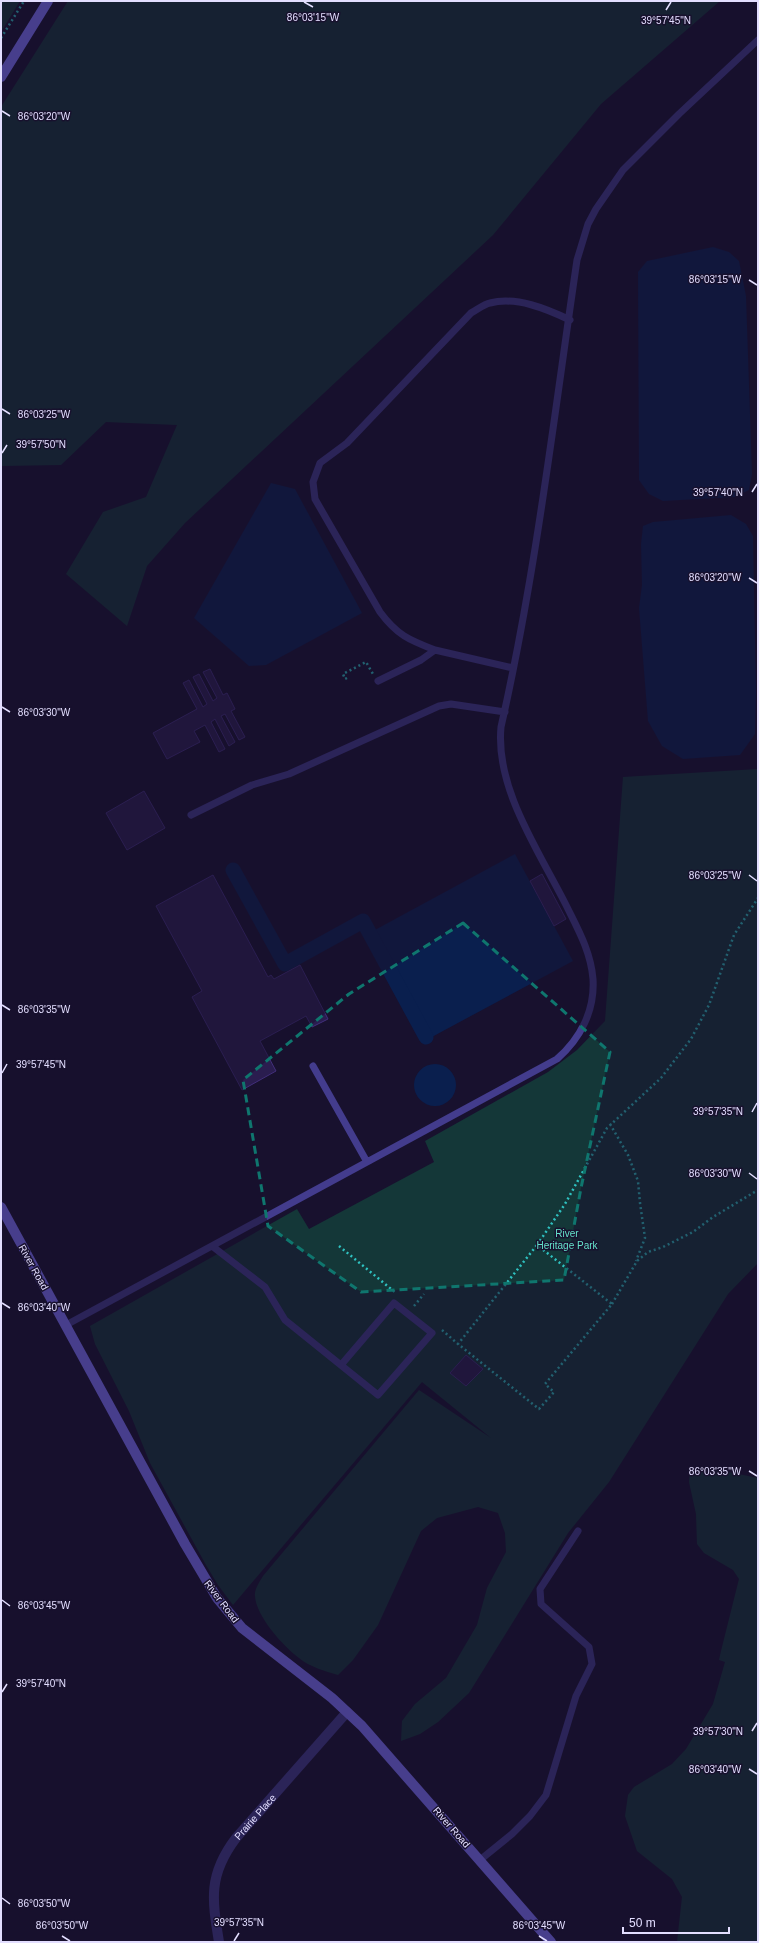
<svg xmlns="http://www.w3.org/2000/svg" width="759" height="1943" font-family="Helvetica,sans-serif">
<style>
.green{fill:#143738}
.water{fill:#0a1f4e}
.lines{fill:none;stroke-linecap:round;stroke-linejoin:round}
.canal{stroke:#0a1f4e;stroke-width:15}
.building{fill:#2a1d4f;stroke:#422f7b}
.path{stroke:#2fc2c1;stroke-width:2.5;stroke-dasharray:2 3;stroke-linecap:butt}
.lane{stroke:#433c8d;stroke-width:7}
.street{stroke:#433c8d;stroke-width:10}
.secondary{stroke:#8075ff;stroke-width:10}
.marked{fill:none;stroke:#0f766e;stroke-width:3;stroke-dasharray:8 5;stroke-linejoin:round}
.ticks{fill:none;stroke:#e3deff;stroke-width:1.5}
.labels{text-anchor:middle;stroke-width:3;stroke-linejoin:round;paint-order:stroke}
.park-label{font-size:10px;fill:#65e3cb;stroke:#18112e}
.street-label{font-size:10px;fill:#e3deff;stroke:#18112e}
.ticks-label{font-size:10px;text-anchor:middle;fill:#e3deff;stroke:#18112e;stroke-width:3;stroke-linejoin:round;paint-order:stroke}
</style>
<rect width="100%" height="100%" fill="#18112e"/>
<path class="green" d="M1,1H20L1,32Z
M68,1H720L601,104L493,235L185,523L147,566L127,626L66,574L103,512L146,497L177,425L106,422L61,465L1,466V107Z
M758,769V1263L728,1294L609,1482L568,1533L469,1693L438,1722L420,1734L401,1741L402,1721L415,1704L446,1678L477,1625L487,1588L506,1552L505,1533L498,1513L478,1507L437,1518L421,1531L378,1625L353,1660L338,1675C325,1671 310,1667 299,1658C283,1646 256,1616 255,1596C254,1590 260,1581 263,1576L419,1390L491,1438L422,1382L233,1605L218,1585L206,1565L150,1463L129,1411L95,1344L90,1326L297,1209L309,1229L434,1162L425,1141L548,1072L577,1050L605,1021L623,777Z
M699,1466L758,1478V1942H677L682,1897L672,1879L637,1851L625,1816L628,1795L634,1787L672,1764L686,1749L713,1704L725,1662L719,1660L721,1651L739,1579L733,1570L704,1553L697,1544L696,1514L689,1482L690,1471Z"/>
<path class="water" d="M713,247L729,252L739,261L746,296L752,474L749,490L735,497L663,501L649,494L639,480L638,272L647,261Z
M271,483L295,489L362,613L266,665L249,666L194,618Z
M731,515L746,524L753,536L756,691L755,734L740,755L683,759L662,746L648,721L639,608L642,585L641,544L643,526L653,522Z
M515,854L573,961L430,1038L373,931Z
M414 1085a21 21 0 1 1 42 0a21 21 0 1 1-42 0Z"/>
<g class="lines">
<path class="canal" d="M233,870L285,964L363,921L426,1037"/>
</g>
<path class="building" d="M210,669L223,695L227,693L235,709L231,711L245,737L239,740L225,714L221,716L235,742L229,746L215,719L211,722L225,749L219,752L205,725L194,731L200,742L167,759L153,733L197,709L183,683L189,680L203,707L207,704L193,677L199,674L213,701L217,698L203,672Z
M144,791L165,828L127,850L106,813Z
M542,874L566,919L554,926L530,881Z
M213,875L268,977L271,975L274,979L300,965L328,1019L312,1027L306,1016L260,1041L276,1071L242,1090L192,997L202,991L156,906Z
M466,1355L483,1369L466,1386L450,1373Z"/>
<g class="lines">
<path class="path" d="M1,38L24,1
M347,678L345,679L343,674L366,662L373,674
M610,1124L628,1155L638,1181L640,1203L645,1238L636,1261
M537,1245L565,1204L607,1128L661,1078L691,1039L709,1005L734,935L758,898
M339,1246L396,1293
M612,1304L637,1261L648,1252L663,1247L693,1232L713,1217L758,1190
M414,1306L424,1294
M442,1330L458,1344L539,1409L554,1392L545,1384L612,1304L537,1245L458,1344"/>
<path class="lane" d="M435,650C409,640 397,635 380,612L315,499L313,482L320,463L347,443L471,313C477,310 484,304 490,303C516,296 547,309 570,320
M378,681L421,660L435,650L513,668
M191,815L252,785L289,774L439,706L451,704L505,712
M313,1066L367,1162
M212,1246L265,1287L285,1320L378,1395L432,1333L394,1303L341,1365
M66,1325L557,1059C580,1039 595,1011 593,979C591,953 579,931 568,909C541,854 495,790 501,727C536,573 554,416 577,260L588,224L596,209L623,170L679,114L758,40
M480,1860L512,1834L530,1816L546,1795L576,1696L592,1664L589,1647L541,1604L540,1589L578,1531"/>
<path class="street" id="s1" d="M219,1942C212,1899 208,1875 236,1838L347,1712"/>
<path class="secondary" d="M1,77L48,1
M1,1207L185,1544L217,1598L242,1628L332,1698L362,1726L551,1942"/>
</g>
<path d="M0 0H759V1943H0ZM463,923L610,1052L581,1188L564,1280L361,1292L268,1226L243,1080L349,994Z" fill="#18112e" fill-opacity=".55" fill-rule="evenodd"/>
<path class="marked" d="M463,923L610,1052L581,1188L564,1280L361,1292L268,1226L243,1080L349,994Z"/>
<path class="ticks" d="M304,2L313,7M666,10L671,2M2,111L10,116M749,280L757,285M2,409L10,414M2,453L7,445M752,492L757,484M749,578L757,583M2,707L10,712M749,875L757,881M2,1005L10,1010M2,1073L7,1064M752,1112L757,1103M749,1173L757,1179M2,1303L10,1308M749,1471L757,1476M2,1600L10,1606M2,1692L7,1684M752,1731L757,1723M749,1769L757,1774M2,1898L10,1904M62,1936L70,1941M539,1936L547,1941M234,1941L239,1933"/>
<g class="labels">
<g class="park-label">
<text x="567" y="1237">River<tspan x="567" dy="12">Heritage Park</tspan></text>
</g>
<g class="street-label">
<text transform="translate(34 1267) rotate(61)" y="4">River Road</text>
<text transform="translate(222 1601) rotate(53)" y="4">River Road</text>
<text dy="4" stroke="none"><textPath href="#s1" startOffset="138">Prairie Place</textPath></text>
<text transform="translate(452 1827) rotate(49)" y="4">River Road</text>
</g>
</g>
<g class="ticks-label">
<text x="313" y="21">86°03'15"W</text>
<text x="666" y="24">39°57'45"N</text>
<text x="44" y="120">86°03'20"W</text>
<text x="715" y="283">86°03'15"W</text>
<text x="44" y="418">86°03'25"W</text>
<text x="41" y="448">39°57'50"N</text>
<text x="718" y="496">39°57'40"N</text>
<text x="715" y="581">86°03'20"W</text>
<text x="44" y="716">86°03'30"W</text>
<text x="715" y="879">86°03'25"W</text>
<text x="44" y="1013">86°03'35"W</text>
<text x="41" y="1068">39°57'45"N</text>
<text x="718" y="1115">39°57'35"N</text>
<text x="715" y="1177">86°03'30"W</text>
<text x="44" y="1311">86°03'40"W</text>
<text x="715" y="1475">86°03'35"W</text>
<text x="44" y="1609">86°03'45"W</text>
<text x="41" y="1687">39°57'40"N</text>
<text x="718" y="1735">39°57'30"N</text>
<text x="715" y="1773">86°03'40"W</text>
<text x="44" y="1907">86°03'50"W</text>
<text x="239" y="1926">39°57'35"N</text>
<text x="62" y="1929">86°03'50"W</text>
<text x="539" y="1929">86°03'45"W</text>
</g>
<rect width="759" height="1943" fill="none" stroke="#e3deff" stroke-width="4"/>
<path d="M623 1927v6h106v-6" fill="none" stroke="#e3deff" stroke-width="2"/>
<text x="629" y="1927" font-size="12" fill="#e3deff" stroke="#18112e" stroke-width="3" paint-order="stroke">50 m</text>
</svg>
